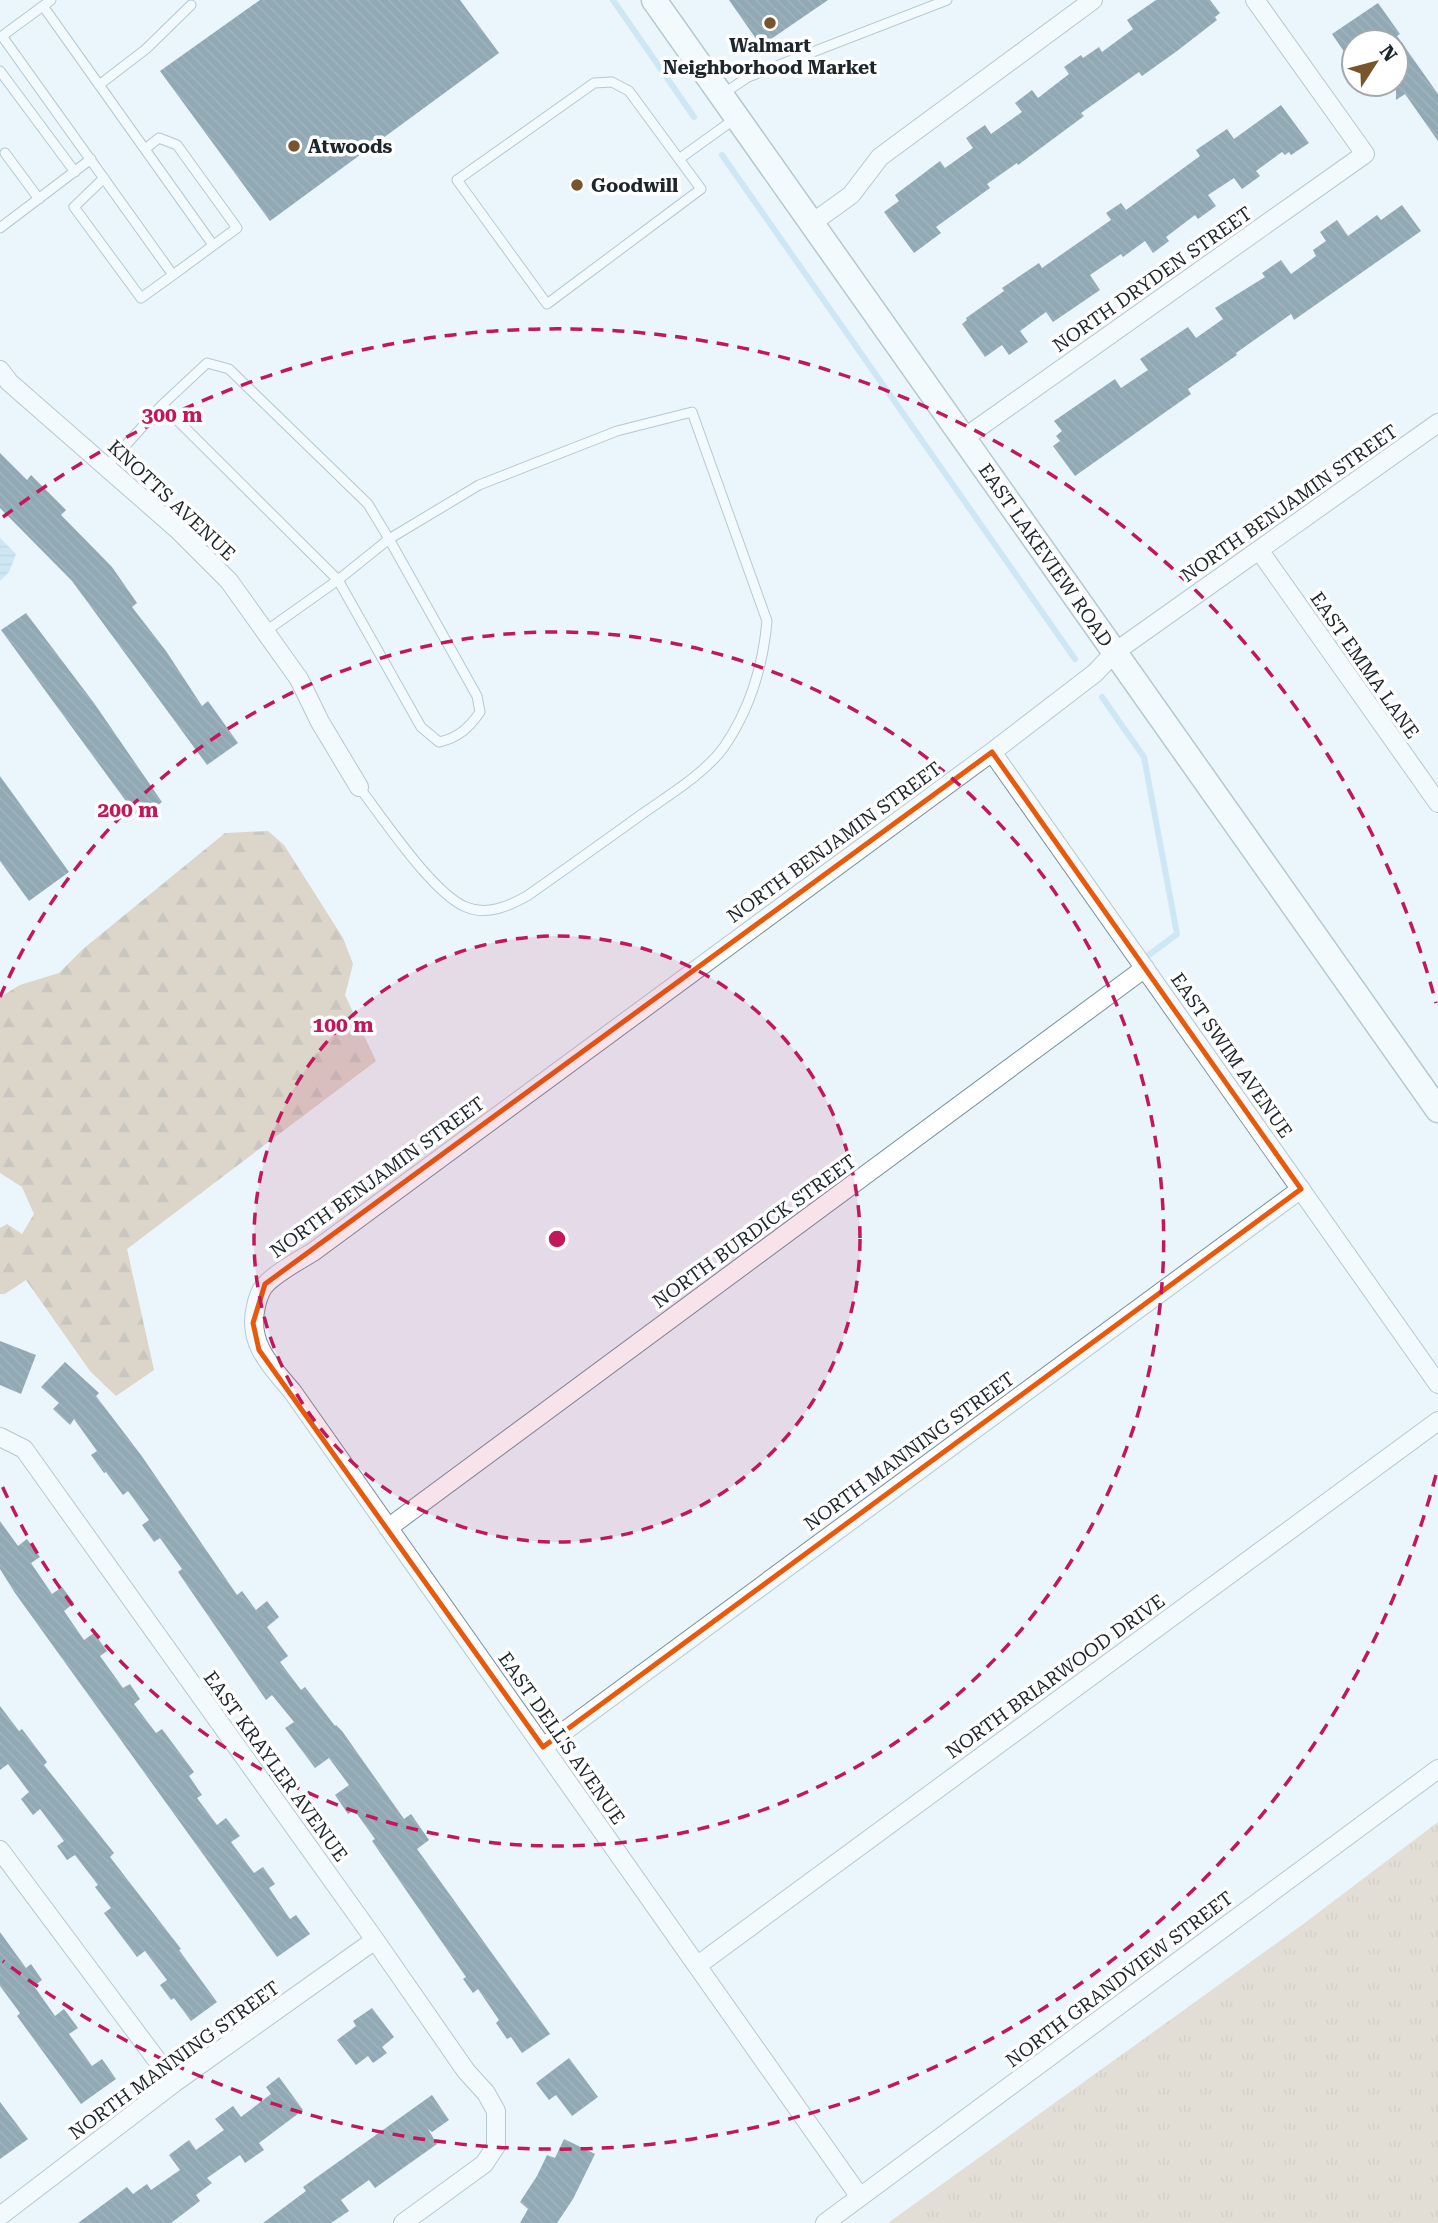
<svg xmlns="http://www.w3.org/2000/svg" width="1438" height="2223" font-family="'Roboto Serif',serif">
<style>
.grass{fill:url(#grass-tufts)}
.forest{fill:url(#forest-firs)}
.water{fill:url(#water-rules)}
.lines{fill:none;stroke-linecap:round;stroke-linejoin:round}
.stream{stroke:#add5ed;stroke-width:6}
.building{fill:url(#building-back-hatch)}
.lane-casing{stroke:#77909e;stroke-width:11}
.street-casing{stroke:#77909e;stroke-width:20}
.secondary-casing{stroke:#77909e;stroke-width:27}
.lane{stroke:#fff;stroke-width:9}
.street{stroke:#fff;stroke-width:18}
.secondary{stroke:#fff;stroke-width:24}
.marked{fill:none;stroke:#e8590c;stroke-width:5;stroke-linejoin:round}
.ring{fill:none;stroke:#c2185b;stroke-width:3.5;stroke-dasharray:12 9}
.poi-dot{fill:#77562d;stroke:#fff;stroke-width:2.5}
.labels{text-anchor:middle;stroke-width:7;stroke-linejoin:round;paint-order:stroke}
.poi-label{font-size:19px;font-weight:bold;fill:#1c262b;stroke:#fff;text-anchor:start}
.street-label{font-size:19px;fill:#1c262b;stroke:#fff}
.centre{fill:#c2185b;stroke:#fff;stroke-width:3.5}
.ring-label{font-size:21px;text-anchor:middle;font-weight:bold;fill:#c2185b;stroke:#fff;stroke-width:7;stroke-linejoin:round;paint-order:stroke}
</style>
<defs>
<pattern id="grass-tufts" width="24" height="20" patternUnits="userSpaceOnUse" patternTransform="scale(1.75)"><rect width="24" height="20" fill="#dbc2a6"/><path d="M3 7l-1-3M5 7V3M7 7l1-3M15 17l-1-3M17 17v-4M19 17l1-3" fill="none" stroke="#bba78f"/></pattern>
<pattern id="forest-firs" width="22" height="20" patternUnits="userSpaceOnUse" patternTransform="scale(1.75)"><rect width="22" height="20" fill="#caae8f"/><path d="M5 1l3.5 6h-7zM16 11l3.5 6h-7z" fill="#a38d75"/></pattern>
<pattern id="water-rules" width="6" height="5" patternUnits="userSpaceOnUse" patternTransform="scale(1.75)"><rect width="6" height="5" fill="#add5ed"/><path d="M0 2.5h6" fill="none" stroke="#94b7cb"/></pattern>
<pattern id="building-back-hatch" width="6" height="6" patternUnits="userSpaceOnUse" patternTransform="scale(1.75)"><rect width="6" height="6" fill="#264b5f"/><path d="M-1 5l2 2M0 0l6 6M5-1l2 2" fill="none" stroke="#446272"/></pattern>
</defs>
<rect width="100%" height="100%" fill="#eaf5fb"/>
<path class="grass" d="M1438,1822V2223H888L1302,1925Z"/>
<path class="forest" d="M268,831L284,845L343,938L353,964L345,995L376,1061L127,1249L154,1370L116,1396L90,1371L26,1280L5,1294H0V1228L7,1224L22,1234L34,1214L22,1187L0,1173V997L20,985L59,973L83,949L225,833Z"/>
<path class="water" d="M0,538L16,554L9,572L0,581Z"/>
<g class="lines">
<path class="stream" d="M613,0L694,117
M722,155L1075,659
M1102,697L1144,757L1177,934L1142,960"/>
</g>
<path class="building" d="M260,0H460L499,53L270,221L160,71Z
M729,0H828L761,46Z
M1156,0H1210L1220,13L1215,17L1217,20L1177,51L1142,76L1139,72L1081,113L1084,116L1018,165L1017,163L987,184L990,188L936,227L941,233L914,253L884,212L899,201L895,195L940,161L945,168L973,148L966,138L985,125L991,134L1022,112L1015,103L1032,90L1038,98L1069,74L1064,67L1081,55L1083,58L1099,47L1102,52L1133,29L1127,20Z
M1378,3L1400,34L1397,36L1438,94V141L1405,94L1396,100V42H1354V48L1345,53L1332,34Z
M1281,105L1309,143L1291,155L1289,152L1285,155L1282,152L1256,171L1260,176L1242,189L1234,178L1208,195L1216,206L1198,219L1195,215L1166,237L1169,241L1153,253L1145,241L1123,257L1121,254L1090,275L1100,290L1053,322L1046,312L1020,331L1028,342L1009,355L1002,345L985,357L962,324L967,320L966,318L1004,291L1002,288L1039,263L1042,268L1111,220L1106,213L1121,203L1126,210L1200,156L1196,150L1227,129L1234,139Z
M1402,205L1421,231L1294,320L1291,314L1236,353L1237,355L1188,389L1191,394L1075,476L1053,446L1060,441L1056,436L1062,431L1054,421L1115,379L1121,388L1148,370L1140,359L1188,327L1196,338L1223,319L1215,308L1265,277L1262,273L1281,260L1291,274L1316,256L1313,250L1326,241L1320,232L1337,220L1348,236L1377,215L1381,220Z
M0,453L27,480L31,475L66,510L61,515L112,567L137,603L132,607L166,651L202,706L208,701L238,743L207,765L72,581L0,508Z
M26,613L94,703L162,802L139,819L1,630Z
M0,776L69,872L29,901L0,861Z
M0,1341L36,1355L21,1394L0,1385Z
M65,1362L99,1393L96,1396L141,1455L237,1595L242,1591L256,1610L267,1601L279,1617L267,1627L288,1656L280,1662L301,1690L305,1687L335,1726L336,1725L342,1731L404,1819L411,1814L429,1840L417,1849L550,2034L522,2053L511,2037L507,2039L496,2023L499,2020L478,1989L473,1993L463,1979L466,1977L372,1841L375,1839L354,1810L348,1814L335,1795L349,1785L329,1758L315,1768L285,1728L294,1722L272,1695L266,1700L178,1572L182,1569L160,1538L154,1542L142,1525L149,1520L128,1491L123,1495L106,1472L104,1473L91,1455L97,1451L74,1419L70,1425L53,1409L59,1403L41,1387Z
M0,1521L18,1546L27,1539L40,1557L31,1563L52,1594L62,1587L74,1603L64,1611L84,1640L94,1633L107,1651L100,1656L123,1688L130,1684L140,1699L134,1704L156,1733L162,1729L194,1772L189,1776L202,1795L197,1798L217,1825L226,1818L240,1836L231,1842L254,1873L263,1867L275,1884L269,1888L290,1919L296,1915L310,1934L277,1957L15,1593L0,1569Z
M0,1706L19,1731L22,1729L47,1762L44,1765L114,1853L110,1857L181,1949L179,1950L217,2002L191,2021L174,1998L171,2000L160,1985L167,1980L145,1951L137,1957L104,1913L111,1908L95,1887L98,1885L75,1855L67,1860L57,1846L64,1841L40,1809L33,1815L21,1799L29,1792L8,1764L0,1770Z
M0,1932L26,1968L31,1964L42,1980L34,1986L55,2016L64,2009L78,2028L69,2034L92,2066L102,2059L116,2079L81,2104L17,2016L20,2013L0,1986Z
M372,2008L394,2037L382,2047L387,2053L373,2063L368,2056L356,2065L337,2040L356,2026L353,2021Z
M569,2058L598,2097L572,2116L556,2095L549,2100L536,2083Z
M279,2077L303,2110L259,2143L264,2150L245,2163L240,2155L207,2178L212,2183L196,2195L200,2201L171,2223H78L127,2187L133,2194L147,2184L151,2190L180,2170L169,2155L189,2140L196,2150L224,2130L215,2119L233,2106L241,2117L271,2094L266,2087Z
M432,2095L449,2120L432,2132L428,2129L437,2144L375,2188L369,2180L341,2200L349,2211L331,2223H263L306,2191L303,2187Z
M0,2102L28,2139L0,2159Z
M564,2139L595,2154L573,2199L557,2223H520L528,2209L520,2202L537,2176L547,2155L555,2158Z"/>
<g class="lines">
<defs>
<path id="lane" d="M51,0L2,36L173,275L237,228L177,145L159,138L145,149
M43,6L213,245
M0,71L75,172
M99,85L146,49L191,5
M723,94L748,77L947,0
M5,153L39,199
M679,159L629,91L612,82L594,83L457,180L547,304L701,189L679,159L736,118
M104,178L74,207L141,298L173,275
M0,228L91,159
M106,467L162,405
M266,631L338,580L389,539L477,696L480,712C469,728 458,738 439,742L421,727L338,580L162,405L207,363L229,369L368,504L389,539L479,485L617,431L692,412L767,621C763,666 750,709 724,747C705,773 672,793 645,812C606,840 567,868 527,896C509,906 487,916 466,907C433,894 382,817 359,787"/>
<path id="street" d="M812,223L851,195L880,157L1093,0
M0,370L9,382L177,529L229,581L299,679L320,722L359,787
M964,438L1365,154L1255,0
M1259,550L1438,803
M992,752L1438,1384
M0,1437L24,1449L375,1940L466,2071L486,2093L496,2111V2146L484,2164L403,2223
M388,1528L1145,968
M543,1747L1301,1189
M0,1850L174,2083
M698,1965L1438,1421
M860,2197L292,1391C270,1365 247,1343 256,1306C258,1297 261,1288 268,1282C281,1270 298,1261 313,1252L992,752L1095,673L1115,652L1438,423
M0,2216L174,2083L375,1940
M825,2223L1438,1769"/>
<path id="secondary" d="M654,0L1438,1110"/>
</defs>
<use href="#lane" class="lane-casing"/>
<use href="#street" class="street-casing"/>
<use href="#secondary" class="secondary-casing"/>
<use href="#lane" class="lane"/>
<use href="#street" class="street"/>
<use href="#secondary" class="secondary"/>
</g>
<path d="M0 0H1438V2223H0ZM992,752L1301,1189L543,1747L259,1350L253,1323L265,1284Z" fill="#eaf5fb" fill-opacity=".55" fill-rule="evenodd"/>
<path class="marked" d="M992,752L1301,1189L543,1747L259,1350L253,1323L265,1284Z"/>
<circle cx="557" cy="1239" r="303" fill="#c2185b" fill-opacity=".12"/>
<g class="ring">
<circle cx="557" cy="1239" r="303"/>
<path d="M0 997A607 607 0 1 1 0 1481"/>
<path d="M1436 1475A910 910 0 0 1 3 1961M3 517A910 910 0 0 1 1436 1003"/>
</g>
<g class="poi-dot">
<circle cx="770" cy="23" r="7"/>
<circle cx="294" cy="146" r="7"/>
<circle cx="577" cy="185" r="7"/>
</g>
<g class="labels">
<g class="poi-label">
<text x="770" y="52" text-anchor="middle">Walmart<tspan x="770" dy="22">Neighborhood Market</tspan></text>
<text x="308" y="153">Atwoods</text>
<text x="591" y="192">Goodwill</text>
</g>
<g class="street-label">
<text transform="translate(1152 279) rotate(-35)" y="7">NORTH DRYDEN STREET</text>
<text transform="translate(172 500) rotate(43)" y="7">KNOTTS AVENUE</text>
<text transform="translate(1289 503) rotate(-35)" y="7">NORTH BENJAMIN STREET</text>
<text transform="translate(1046 555) rotate(55)" y="7">EAST LAKEVIEW ROAD</text>
<text transform="translate(1365 665) rotate(55)" y="7">EAST EMMA LANE</text>
<text transform="translate(834 842) rotate(-36)" y="7">NORTH BENJAMIN STREET</text>
<text transform="translate(1232 1055) rotate(55)" y="7">EAST SWIM AVENUE</text>
<text transform="translate(377 1177) rotate(-36)" y="7">NORTH BENJAMIN STREET</text>
<text transform="translate(754 1231) rotate(-36)" y="7">NORTH BURDICK STREET</text>
<text transform="translate(909 1451) rotate(-36)" y="7">NORTH MANNING STREET</text>
<text transform="translate(1055 1676) rotate(-36)" y="7">NORTH BRIARWOOD DRIVE</text>
<text transform="translate(562 1738) rotate(55)" y="7">EAST DELL'S AVENUE</text>
<text transform="translate(276 1766) rotate(54)" y="7">EAST KRAYLER AVENUE</text>
<text transform="translate(1119 1979) rotate(-37)" y="7">NORTH GRANDVIEW STREET</text>
<text transform="translate(174 2060) rotate(-36)" y="7">NORTH MANNING STREET</text>
</g>
</g>
<circle cx="557" cy="1239" r="10" class="centre"/>
<g class="ring-label">
<text x="172" y="422">300 m</text>
<text x="128" y="817">200 m</text>
<text x="343" y="1032">100 m</text>
</g>
<g transform="translate(1375 63) rotate(54)"><circle r="33" fill="#ffffff" stroke="#a4a8aa" stroke-width="2"/>
<path d="M0-5L12 26L0 18L-12 26Z" fill="#77562d"/>
<text y="-10" font-size="19" font-weight="bold" text-anchor="middle" fill="#1c262b">N</text>
</g>
</svg>
